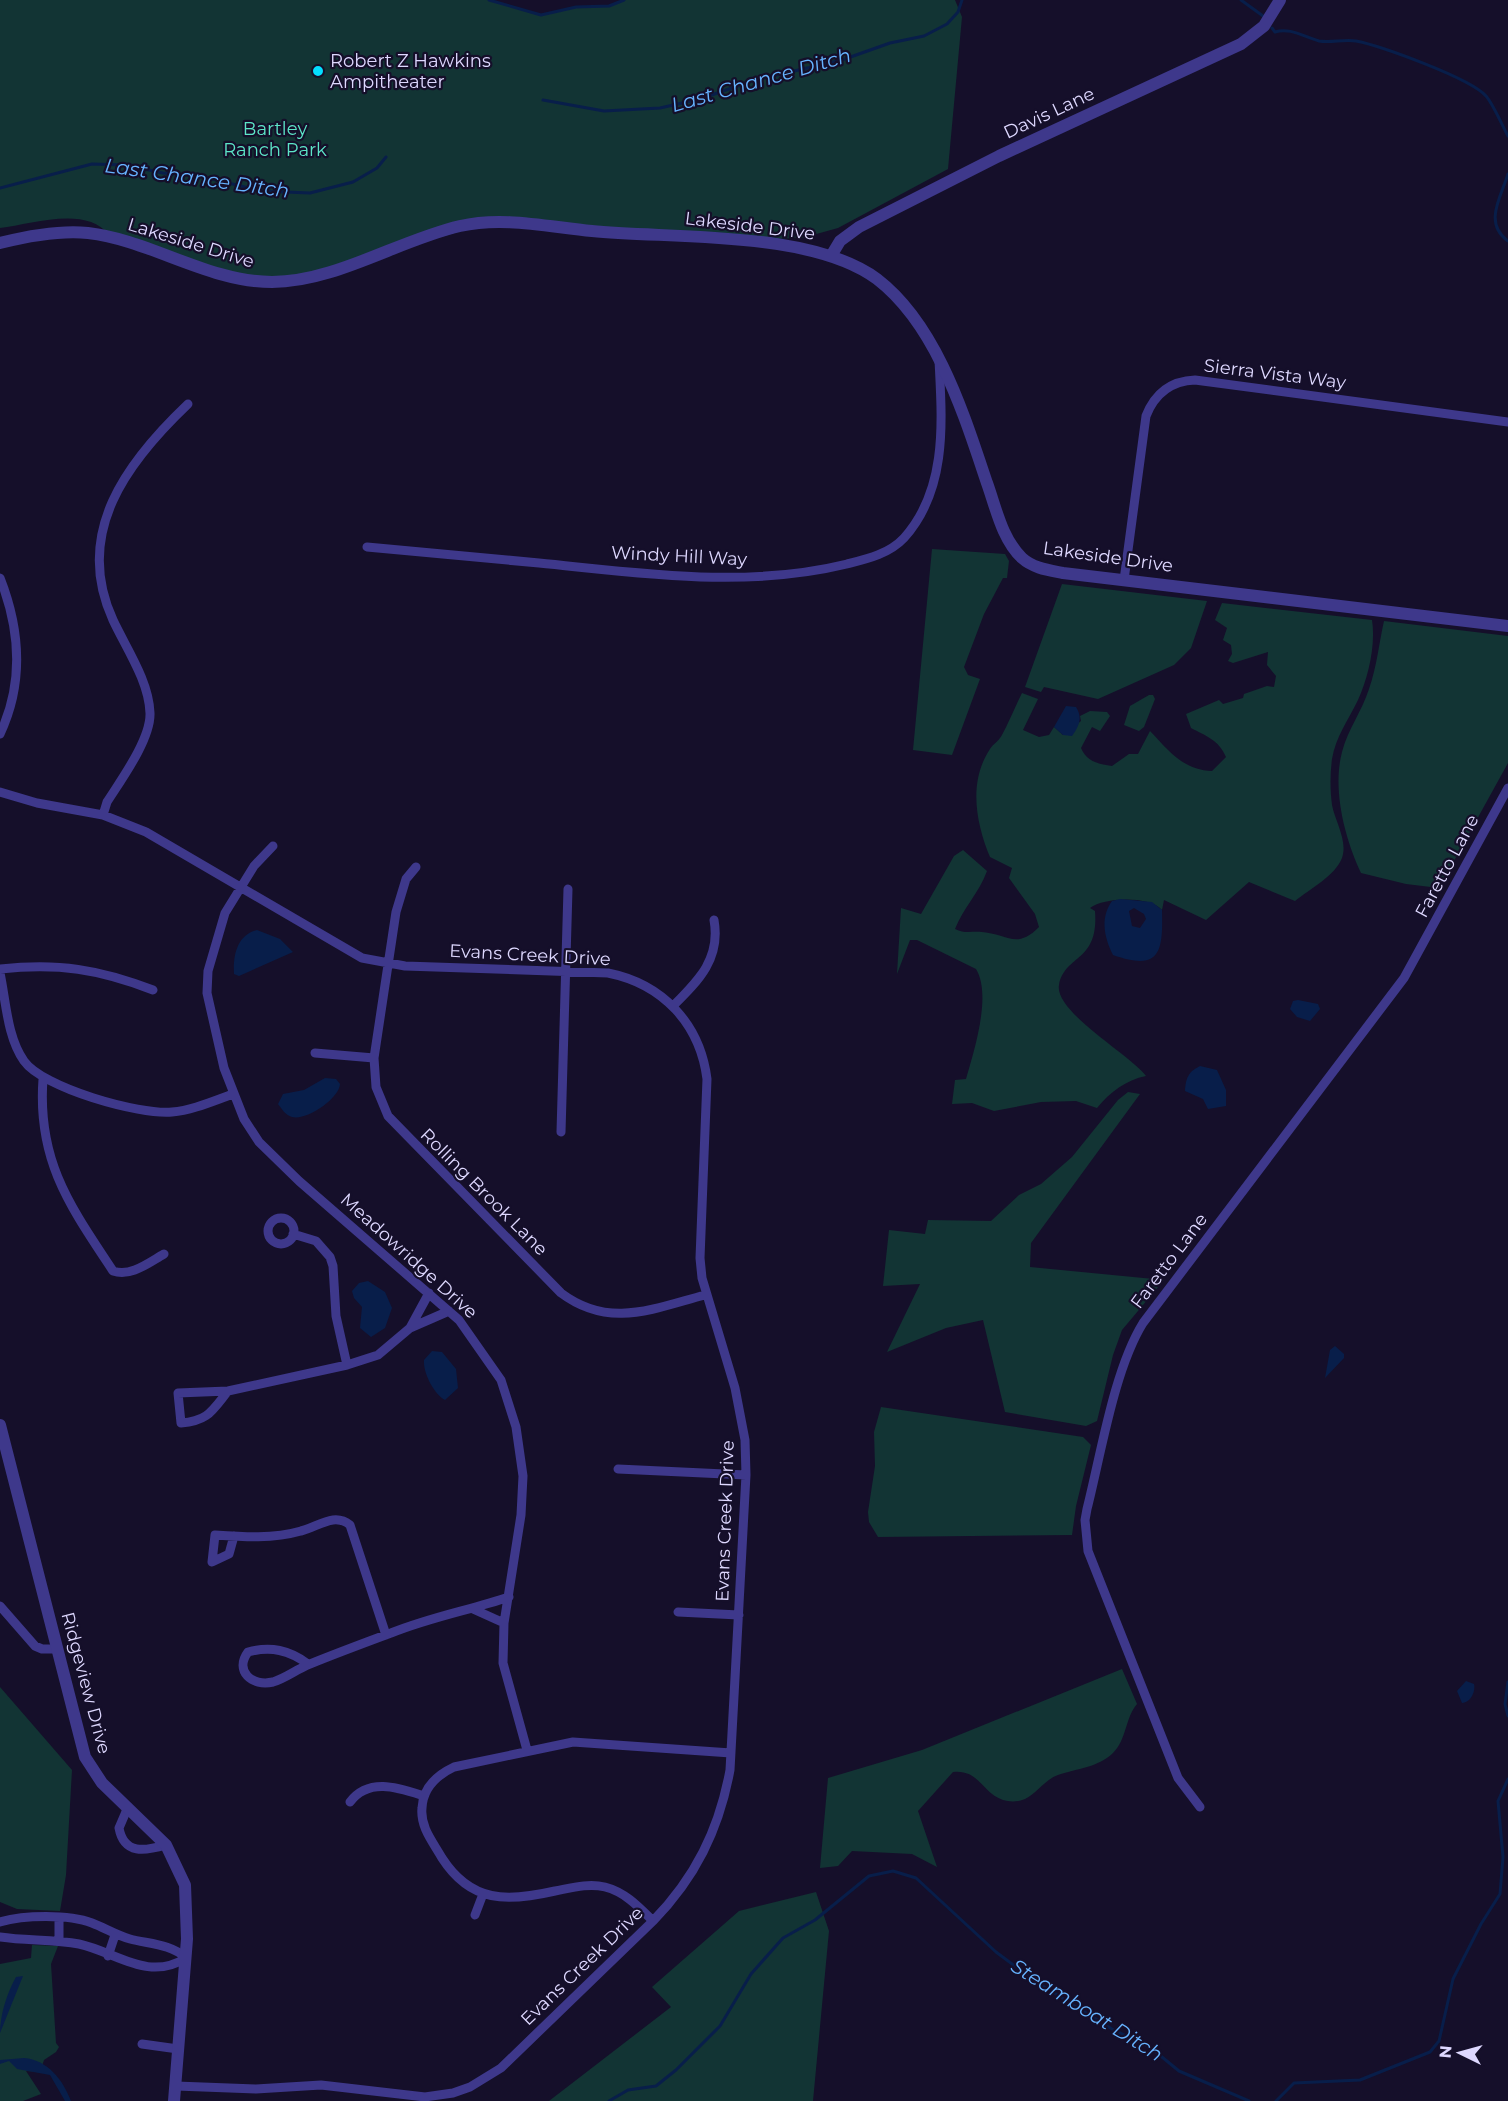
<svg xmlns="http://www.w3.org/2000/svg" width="1508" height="2101" font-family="Montserrat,sans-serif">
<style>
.green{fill:#123434}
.water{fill:#081e4a;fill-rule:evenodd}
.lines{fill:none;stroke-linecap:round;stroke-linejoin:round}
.stream{stroke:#081e4a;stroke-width:3}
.minor{stroke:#3e388b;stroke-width:9}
.tertiary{stroke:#3e388b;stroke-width:12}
.poi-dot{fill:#04deff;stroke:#150f2a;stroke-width:2}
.labels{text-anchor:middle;stroke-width:4.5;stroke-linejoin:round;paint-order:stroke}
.poi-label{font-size:18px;fill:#ded8ff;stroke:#150f2a;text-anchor:start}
.street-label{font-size:18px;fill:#ded8ff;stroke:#150f2a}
.park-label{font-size:18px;fill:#5de6c8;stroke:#150f2a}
.water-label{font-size:20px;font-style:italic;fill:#66b3ff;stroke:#150f2a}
</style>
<rect width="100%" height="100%" fill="#150f2a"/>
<path class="green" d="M0,0H489L541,15L576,7L609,6L624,0H955L962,17L948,169L838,228L802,238L745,239L506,218L301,278H248L109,235C87,205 31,224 0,228Z
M932,549L1005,554L1009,561L1007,578H1003L984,614L964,667L968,675L980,679L952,755L913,750Z
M1062,584L1207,601L1191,648L1174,665L1098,699L1044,687L1041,692L1025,687Z
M1222,603L1372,620C1376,645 1368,678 1358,700C1348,721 1336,736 1332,759C1330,774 1330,790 1332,805C1335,821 1348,841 1342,858C1335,876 1310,889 1295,901L1249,882L1206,920L1164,900L1162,910C1150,896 1105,897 1090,908L1095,911C1099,963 1065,954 1059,985C1054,1012 1132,1056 1146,1076C1126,1080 1110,1092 1097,1108L1076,1101L1041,1102L994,1111L972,1103L952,1104L955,1080L966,1079C974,1051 992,995 976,969L917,940H910L897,974L901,908L921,914L954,856L963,850L987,871C979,893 963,908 955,929C965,934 971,931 982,932C1008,934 1016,950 1039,927L1035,914L1009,878L1012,868L990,857C976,823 968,782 990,749C993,744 999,741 1002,735C1009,722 1015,707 1022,693L1038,699L1023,730L1039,737L1049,735L1054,727L1063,735L1081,721L1080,716L1090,711L1107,712L1110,716L1100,731L1092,727L1081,748C1087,762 1099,764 1112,766L1129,754H1138L1150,731C1169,751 1183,770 1212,771L1226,757C1219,740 1206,736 1191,728L1186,714L1219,700L1223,704L1243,698L1244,694L1267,686L1274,687L1276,676L1267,665L1268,652L1233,663L1228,661L1232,654L1231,645L1223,640L1227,628L1215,620Z
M1384,621L1508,636V763L1439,888L1406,884L1361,873C1345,839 1332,790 1342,752C1348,729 1362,711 1369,689C1377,666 1379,643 1384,621Z
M1149,695H1153L1155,699L1144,727L1139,731L1124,725L1130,706Z
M1128,1092L1140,1094L1031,1243L1030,1267L1164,1280L1122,1330L1113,1355L1097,1421L1086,1426L1005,1412L983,1320L946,1328L887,1352L920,1284L883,1286L889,1230L925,1234L928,1220L991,1221L1019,1195L1041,1184L1072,1157L1118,1100Z
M881,1407L1083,1437L1091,1445L1076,1506L1072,1535L878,1537L869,1522L868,1512L875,1466L874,1432Z
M1122,1669L1137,1704C1125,1718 1127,1739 1113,1753C1097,1768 1078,1768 1058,1775C1046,1779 1037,1793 1025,1799C1018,1802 1010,1802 1003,1800C982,1793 979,1769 953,1772L918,1811L937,1867L912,1854L852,1851L838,1866L820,1868L828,1778L922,1750Z
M0,1687L72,1770L66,1875L60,1911L17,1909L0,1902Z
M816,1892L829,1931L813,2101H549L671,2007L652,1987L739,1911Z
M32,1945L58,1946L51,1964L56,2043L59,2047L56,2052L44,2060L40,2072L26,2071L41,2094L23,2101H0V1964L31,1958Z"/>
<path class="water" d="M1066,706L1076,707C1083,718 1079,726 1072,736L1063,735L1054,727Z
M1120,899L1152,902L1162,910C1163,951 1161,972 1113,955C1104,937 1100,918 1112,901ZM1134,908L1144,914L1146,919L1140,928L1132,926L1129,911Z
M257,930L280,939L293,952L239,976L234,974C233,955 237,935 257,930Z
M1298,1000L1318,1004L1320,1009L1310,1021L1297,1017L1290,1009L1293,1001Z
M1200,1066L1217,1070L1226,1090V1106L1208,1109L1203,1099L1185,1091C1186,1078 1188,1072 1200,1066Z
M325,1078L336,1079L340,1084C339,1099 306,1121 292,1117C285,1115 282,1109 278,1104L283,1094L304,1090Z
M368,1281L385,1292L392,1308L385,1328L371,1337L360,1328L362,1307L354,1298L352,1291L359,1283Z
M1335,1346L1344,1354V1358L1325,1378L1330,1350Z
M432,1351L442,1352L456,1369L458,1388L445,1400C434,1394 423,1373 424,1360Z
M1466,1681L1474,1684C1476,1692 1470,1703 1462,1703L1457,1691Z
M23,1976L0,2033C0,2015 7,1993 16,1977Z
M24,2058C48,2060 63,2080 71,2101H65L50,2075L17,2069L9,2061L0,2064V2060Z"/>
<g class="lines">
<path class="stream" d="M489,0L541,15L576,7L609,6L624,0
M1241,0L1263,16
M1272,28L1275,32C1290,27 1304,37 1319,41C1331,43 1344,39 1356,41C1381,46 1470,78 1486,96C1493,104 1502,125 1508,136
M543,100L604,111L660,108L700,99L755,80L842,60L890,43L924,36L947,24L958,12L962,0
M1508,174C1501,197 1483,223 1508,241
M0,188L92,164L125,165L163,173L200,176L261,191L310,193L353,182L377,168L386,157
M1508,1682L1505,1704L1508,1716
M609,2101L628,2090L656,2086L676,2070L720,2026L751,1974L783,1938L815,1920L869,1876L893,1871L916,1878L996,1952L1035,1981L1112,2029L1151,2048L1179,2071L1249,2101
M1276,2101L1294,2083L1360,2080L1430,2052L1439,2041L1453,1979L1481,1924L1500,1894L1503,1857L1498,1801L1508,1779"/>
<path class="minor" d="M367,547C424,552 481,558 539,563C641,573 745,589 847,564C867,559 889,554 904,538C948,489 942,421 939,360
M0,578C20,629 24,683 0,734
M1124,580L1146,416C1155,393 1171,381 1195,380L1508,422
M0,792L37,803L103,815L146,832L362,958L405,966L608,973C663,984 700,1024 707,1079L700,1258L702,1278L735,1388L745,1440L746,1475L730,1770C719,1830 695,1878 653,1921L501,2068L470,2087L453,2093L425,2097L321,2085L256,2089L176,2086
M103,815L107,802C121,780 151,739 150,713C149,681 126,648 113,620C73,533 127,462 188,404
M273,846L254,866L225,913L208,971L207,993L224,1068L244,1119L259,1142L299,1181L459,1320L501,1380L516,1427L523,1476L521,1515L504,1623L503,1663L527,1750
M416,867L406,879L396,912L374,1058L376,1087L388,1116L561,1293C609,1329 652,1309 705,1295
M0,969C59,963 98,969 153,990
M0,973C6,1001 7,1037 24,1061C43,1088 139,1115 172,1112C193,1110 213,1101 233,1094
M673,1006C698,981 721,959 714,920
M315,1053L374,1058
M43,1079C37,1161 70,1206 113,1271C131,1277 148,1263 164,1254
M561,1132L568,889
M268 1231a13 13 0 1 1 26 0a13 13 0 1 1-26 0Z
M293,1234L316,1241L330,1257L333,1266L336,1316L347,1365
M410,1328L449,1311
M228,1391C212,1411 208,1421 181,1423L178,1393L228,1391L347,1365L378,1355L410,1328L429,1293
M618,1469L746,1475
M234,1536L229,1554L212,1562L215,1535C244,1537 273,1539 301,1531C318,1527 334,1512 350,1525L386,1635
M0,1606L35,1646L42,1649H57
M473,1609L504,1623
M678,1612L739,1615
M308,1664C289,1650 271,1646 248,1652C234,1671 252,1687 273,1682C286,1678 297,1669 310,1664C337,1653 364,1643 391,1633C430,1617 470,1610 509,1597
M350,1802C369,1777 399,1788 424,1796
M128,1807L119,1828C124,1855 145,1851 166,1845
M1200,1807L1178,1778L1088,1551L1085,1520L1087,1509C1101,1454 1114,1370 1143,1323L1404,978L1508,788
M475,1915L483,1894
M59,1918V1941
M653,1921C639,1907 625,1892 605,1887C588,1883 571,1888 555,1891C507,1902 471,1903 442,1858C433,1842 420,1827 422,1808C423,1788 437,1775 454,1767L573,1742L731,1753
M0,1922C23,1915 69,1914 92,1923C105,1928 116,1935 130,1939C149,1944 171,1944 186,1958C148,1982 116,1952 79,1944C53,1939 26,1941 0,1937
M108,1956L115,1935
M142,2044L178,2049"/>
<path class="tertiary" d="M0,243C28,236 59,230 88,233C150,240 208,282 272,282C335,282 399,240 460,226C503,216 549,227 592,231C673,239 811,230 877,279C937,325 964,415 987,483C996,508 1002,539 1022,558C1033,568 1048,570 1063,573L1508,626
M831,256L840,241L859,227L999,156L1241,44L1264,26L1280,0
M0,1425L85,1757L102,1783L166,1845L185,1885L187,1939L174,2101"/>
</g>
<circle class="poi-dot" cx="318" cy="71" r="6"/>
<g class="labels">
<g class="poi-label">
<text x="330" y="67">Robert Z Hawkins<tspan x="330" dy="21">Ampitheater</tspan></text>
</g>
<g class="street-label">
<text transform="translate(1049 113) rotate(-25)" y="6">Davis Lane</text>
<text transform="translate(750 226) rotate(7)" y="6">Lakeside Drive</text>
<text transform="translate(191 243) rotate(17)" y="6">Lakeside Drive</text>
<text transform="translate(1275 374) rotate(7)" y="6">Sierra Vista Way</text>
<text transform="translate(679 556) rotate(3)" y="6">Windy Hill Way</text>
<text transform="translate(1108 557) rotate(8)" y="6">Lakeside Drive</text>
<text transform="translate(1447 866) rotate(-62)" y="6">Faretto Lane</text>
<text transform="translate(530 955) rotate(3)" y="6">Evans Creek Drive</text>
<text transform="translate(484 1192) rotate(45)" y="6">Rolling Brook Lane</text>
<text transform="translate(409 1256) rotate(42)" y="6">Meadowridge Drive</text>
<text transform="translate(1169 1261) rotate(-53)" y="6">Faretto Lane</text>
<text transform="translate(725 1521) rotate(-88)" y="6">Evans Creek Drive</text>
<text transform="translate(86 1683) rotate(75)" y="6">Ridgeview Drive</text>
<text transform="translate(582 1966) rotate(-44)" y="6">Evans Creek Drive</text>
</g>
<g class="park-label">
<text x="275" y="135">Bartley<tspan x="275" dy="21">Ranch Park</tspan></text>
</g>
<g class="water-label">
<text transform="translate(761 80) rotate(-16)" y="7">Last Chance Ditch</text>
<text transform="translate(197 178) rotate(8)" y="7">Last Chance Ditch</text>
<text transform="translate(1087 2010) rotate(32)" y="7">Steamboat Ditch</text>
</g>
</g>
<g transform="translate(1460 2053) rotate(275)" stroke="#150f2a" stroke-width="4.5" paint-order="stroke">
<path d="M0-4.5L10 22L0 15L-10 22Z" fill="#ded8ff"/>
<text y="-9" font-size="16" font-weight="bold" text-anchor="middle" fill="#ded8ff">N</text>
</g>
</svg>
